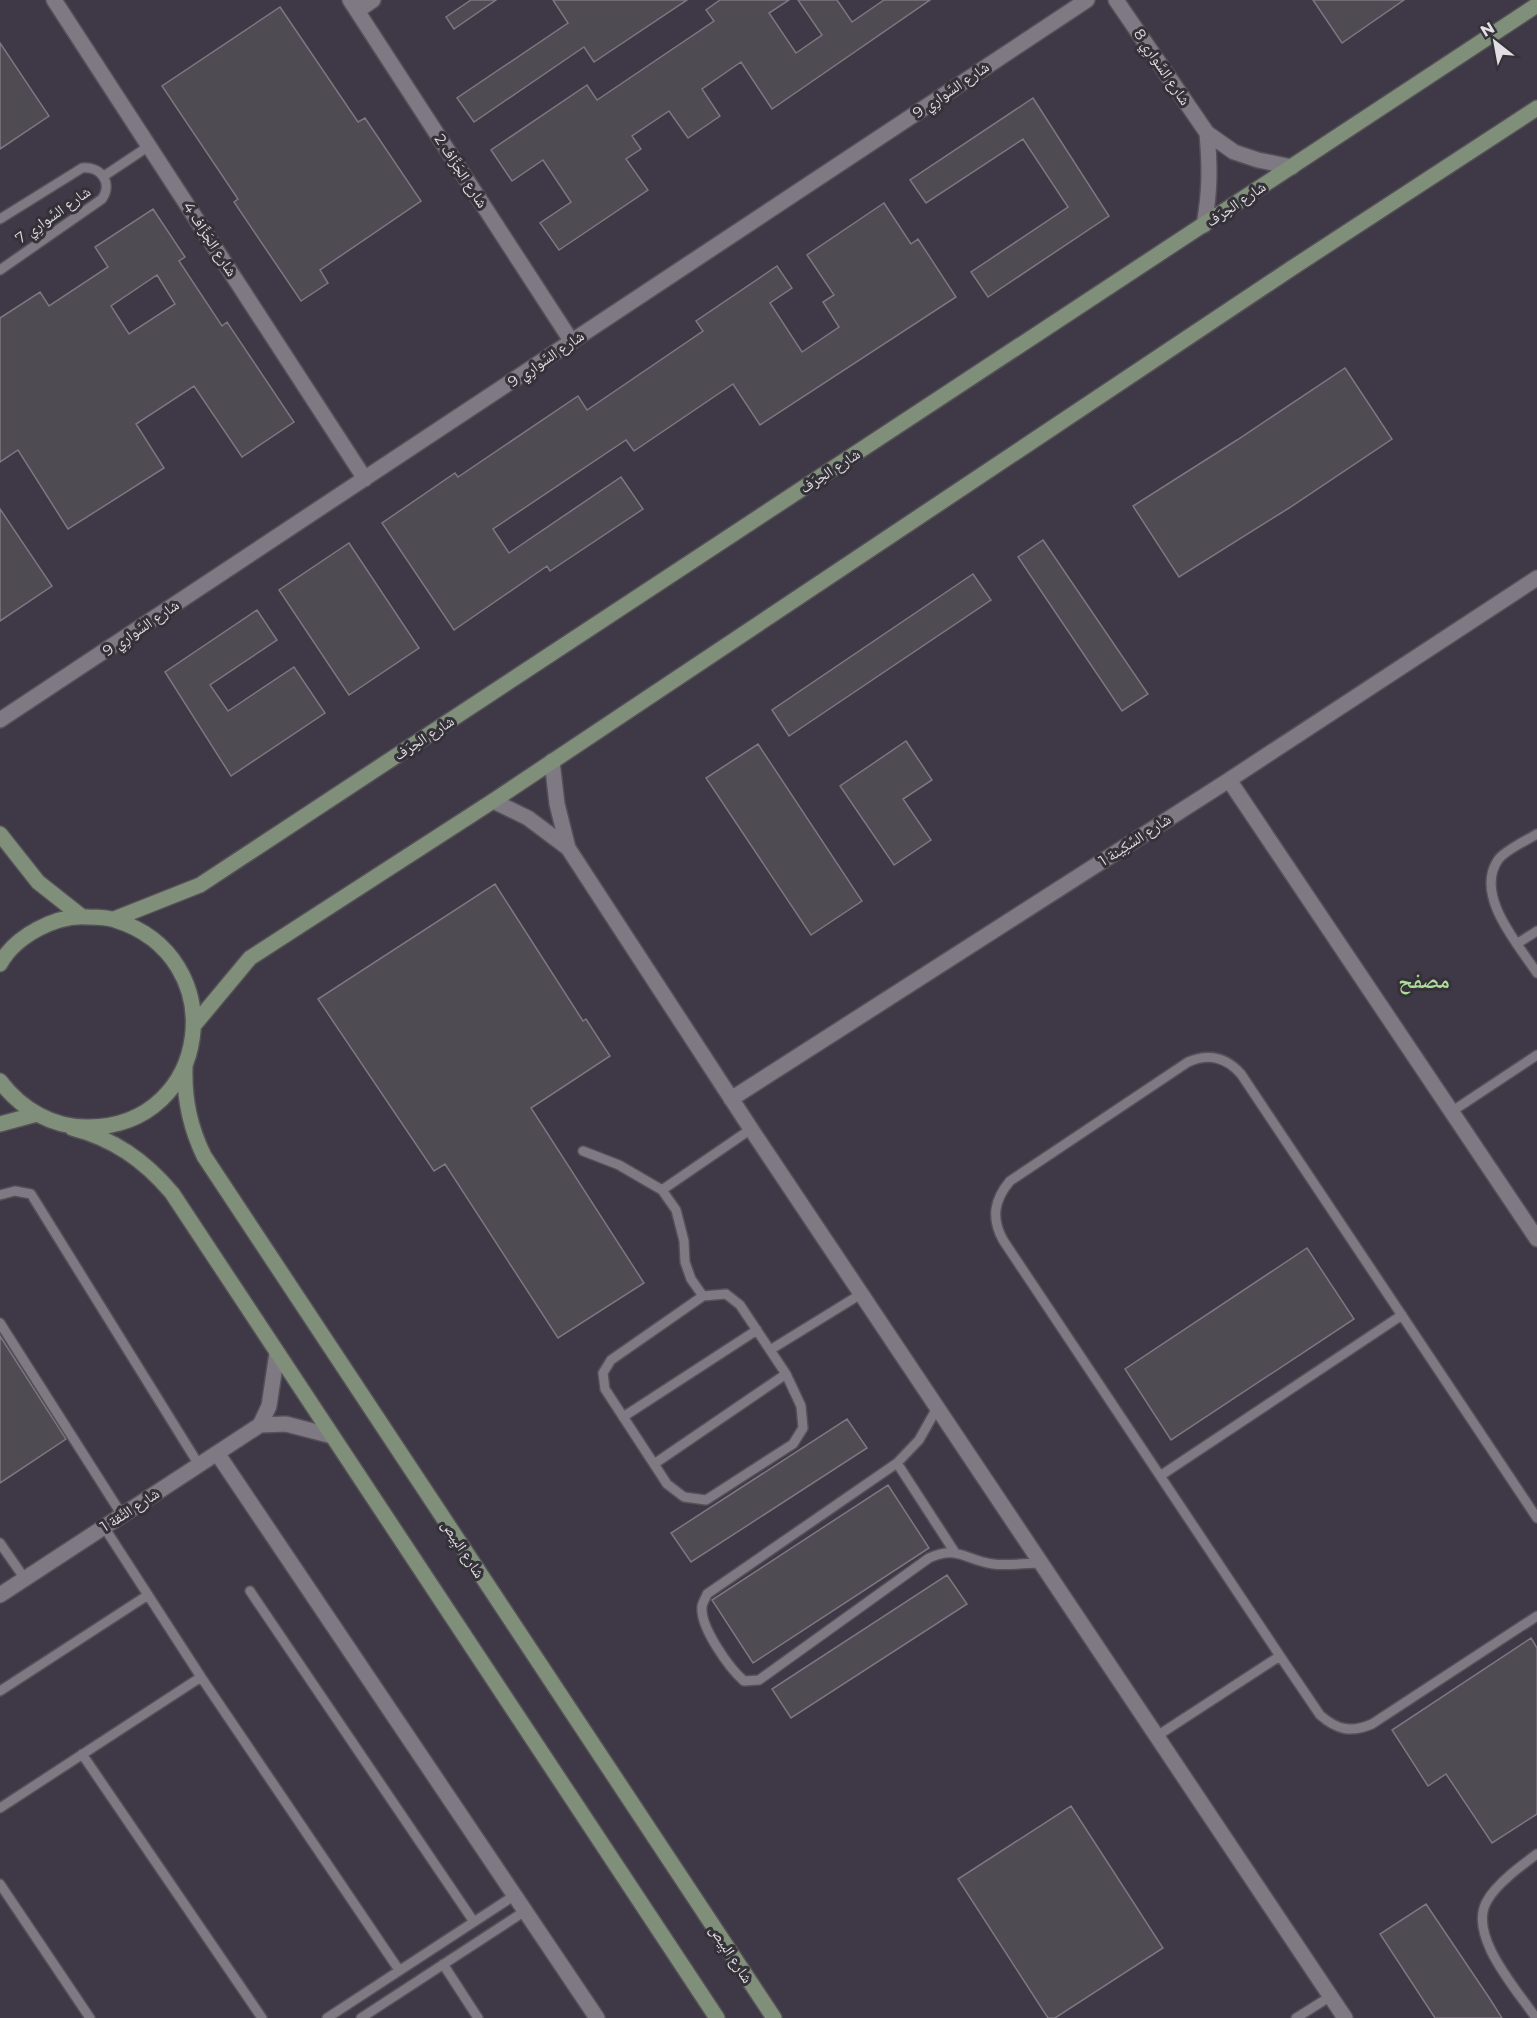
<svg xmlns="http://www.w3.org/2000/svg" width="1537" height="2018" font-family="Montserrat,'Noto Naskh Arabic',sans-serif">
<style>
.built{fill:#3f3846}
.building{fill:#4f4b53;stroke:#7c7781;stroke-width:1.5;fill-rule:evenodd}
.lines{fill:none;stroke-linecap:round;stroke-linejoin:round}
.lane-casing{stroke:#545057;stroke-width:12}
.street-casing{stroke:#545057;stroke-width:18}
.secondary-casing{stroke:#545057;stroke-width:18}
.lane{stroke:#7e7982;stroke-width:9}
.street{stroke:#7e7982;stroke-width:15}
.secondary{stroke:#7f8f7a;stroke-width:15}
.labels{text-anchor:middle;stroke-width:6;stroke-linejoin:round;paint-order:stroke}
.street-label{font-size:15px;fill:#e1dee4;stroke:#353139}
.district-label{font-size:21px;font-weight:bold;fill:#acdb9b;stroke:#353139}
</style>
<rect width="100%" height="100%" fill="#353139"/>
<path class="built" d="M0,0H1537V2018H0Z"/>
<path class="building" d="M471,0H496L454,29L446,17Z
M553,0H687L594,62L584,47L474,122L457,98L568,23Z
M720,0H789L769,13L796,53L822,35L798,0H837L852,22L884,0H930L772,109L741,62L702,89L720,116L688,138L669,111L632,136L641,149L626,159L648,190L559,250L540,223L571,202L543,160L512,181L491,150L587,85L597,100L714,21L706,10Z
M1313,0H1404L1342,43Z
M280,7L358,122L365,118L421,201L320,270L328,283L301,301L234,202L238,199L162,86Z
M0,43L49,116L0,149Z
M1033,98L1109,216L988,297L971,272L1068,207L1023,139L926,203L910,180Z
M884,203L911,244L918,239L956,297L760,425L733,384L634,451L626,440L493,529L509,553L621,477L643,509L550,571L547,566L454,630L382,523L455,473L458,477L578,396L587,410L703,331L696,321L777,266L792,288L770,303L802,352L839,327L823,302L834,295L807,255Z
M153,209L185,257L179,261L222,326L227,322L294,422L242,457L194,386L136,424L164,468L68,529L18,450L0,462V318L40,292L49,306L108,267L95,247ZM157,275L175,304L129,334L111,306Z
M1345,368L1392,439L1289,508L1179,577L1133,506L1237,440Z
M0,509L52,586L0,621Z
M1043,540L1148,694L1122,711L1018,557Z
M349,543L419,648L349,695L279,590Z
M973,574L991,600L789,736L772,710Z
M257,610L277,640L210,685L228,711L294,667L325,713L231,776L165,672Z
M906,741L932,780L903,799L931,840L894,865L840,786Z
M758,744L862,901L811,935L706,778Z
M495,884L583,1021L586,1019L610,1056L531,1108L644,1283L558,1338L445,1164L434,1171L318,999Z
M1307,1248L1354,1319L1171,1440L1125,1369Z
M0,1336L66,1439L0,1483Z
M847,1419L867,1448L691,1562L671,1533Z
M888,1485L929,1548L753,1663L712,1600Z
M947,1575L967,1604L791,1718L772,1689Z
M1531,1638L1537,1648V1814L1492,1843L1446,1774L1428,1786L1392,1730Z
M1071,1806L1163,1948L1055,2018H1048L958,1879Z
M1426,1904L1490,1999L1502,2018H1435L1380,1934Z"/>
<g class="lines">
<defs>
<path id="lane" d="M104,176L149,146
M0,219L82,168C101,166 113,183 102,199L0,270
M1537,834C1527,840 1504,851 1498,860C1474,895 1518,944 1537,973
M1518,943L1537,931
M1451,1112L1537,1055
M583,1151L619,1165L662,1190L676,1210L684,1241L685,1262L691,1279L703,1296
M662,1190L751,1129
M0,1195L15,1191L31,1194L199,1465
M0,1323L122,1515
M770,1350L740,1305L726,1294L703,1296L611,1360L603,1373L605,1389L667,1484L684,1497L706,1500L793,1444L803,1428L801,1406L786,1374L770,1350L861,1294
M937,1408L919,1440L897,1463L707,1594C706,1598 702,1603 702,1607C700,1627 729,1668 744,1681L759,1680L929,1558C958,1545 965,1560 993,1564C1008,1566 1025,1563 1041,1563
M623,1417L757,1330
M897,1463L954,1551
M654,1464L786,1374
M1160,1476L1402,1315
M1537,1518L1241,1074C1226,1057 1209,1053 1188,1062L1010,1181C994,1200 991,1218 1003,1240L1280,1656L1320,1715C1337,1730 1351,1733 1372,1724L1537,1616
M104,1527L148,1595
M0,1543L25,1579
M250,1591L474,1922
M0,1691L148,1595L201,1677
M1157,1736L1280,1656
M82,1754L262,2018
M0,1808L201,1677L399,1970
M0,1884L90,2018
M443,1964L478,2018
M327,2018L515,1895
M361,2018L525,1911
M1296,2018L1331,1996
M1536,2018C1517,1990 1467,1935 1487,1901C1496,1884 1522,1865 1537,1854"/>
<path id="street" d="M54,0L365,479
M350,0L572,342
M1116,0L1207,133L1234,152L1258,160L1292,167
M357,11L373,0
M1204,225C1210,192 1210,167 1207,133
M0,720L1087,0
M552,761L557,804L568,848L751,1129L1345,2018
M1229,780L1537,1239
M493,801L528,818L568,848
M731,1099L1229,780L1537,578
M260,1425L269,1406L277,1353
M217,1453L597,2018
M0,1595L260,1425L286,1424L332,1436"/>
<path id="secondary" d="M0,834L38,882L81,916
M114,919L200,885L1537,5
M0,964C15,936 57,914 88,917C97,917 107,917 115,920C234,957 211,1126 89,1127C53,1128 21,1109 0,1081
M195,1024L250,958L493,801L1292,268L1537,108
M185,1067C184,1100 190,1127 204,1156L774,2018
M0,1124L37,1114
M72,1128C114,1139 144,1160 172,1193L717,2018"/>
</defs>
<use href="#lane" class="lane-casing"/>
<use href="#street" class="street-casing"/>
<use href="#secondary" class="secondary-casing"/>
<use href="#lane" class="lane"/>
<use href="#street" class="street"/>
<use href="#secondary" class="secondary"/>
</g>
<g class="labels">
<g class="street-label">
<text transform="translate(1162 67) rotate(56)" y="5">شارع السَّوارِي 8</text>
<text transform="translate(951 90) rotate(-34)" y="5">شارع السَّوارِي 9</text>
<text transform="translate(461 171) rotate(57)" y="5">شارع الجَزَّاف 2</text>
<text transform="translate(1236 204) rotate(-34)" y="5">شارع الحِرَف</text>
<text transform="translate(53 215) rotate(-35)" y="5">شارع السَّوارِي 7</text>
<text transform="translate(210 239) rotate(57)" y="5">شارع الجَزَّاف 4</text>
<text transform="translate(546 359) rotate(-34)" y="5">شارع السَّوارِي 9</text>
<text transform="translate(830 471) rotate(-33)" y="5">شارع الحِرَف</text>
<text transform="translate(141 628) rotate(-34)" y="5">شارع السَّوارِي 9</text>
<text transform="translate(424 738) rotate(-33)" y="5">شارع الحِرَف</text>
<text transform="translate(1135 840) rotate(-33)" y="5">شارع السَّكِينة 1</text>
<text transform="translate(130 1510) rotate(-33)" y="5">شارع الثِّقة 1</text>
<text transform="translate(463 1549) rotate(57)" y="5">شارع البِيص</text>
<text transform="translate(731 1954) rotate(57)" y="5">شارع البِيص</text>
</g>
<g class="district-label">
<text x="1424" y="988">مصفح</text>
</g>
</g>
<g transform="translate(1495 42) rotate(329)" stroke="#353139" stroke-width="4.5" paint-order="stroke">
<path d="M0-4.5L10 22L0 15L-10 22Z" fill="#e1dee4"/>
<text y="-9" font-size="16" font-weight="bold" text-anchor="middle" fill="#e1dee4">N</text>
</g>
</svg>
